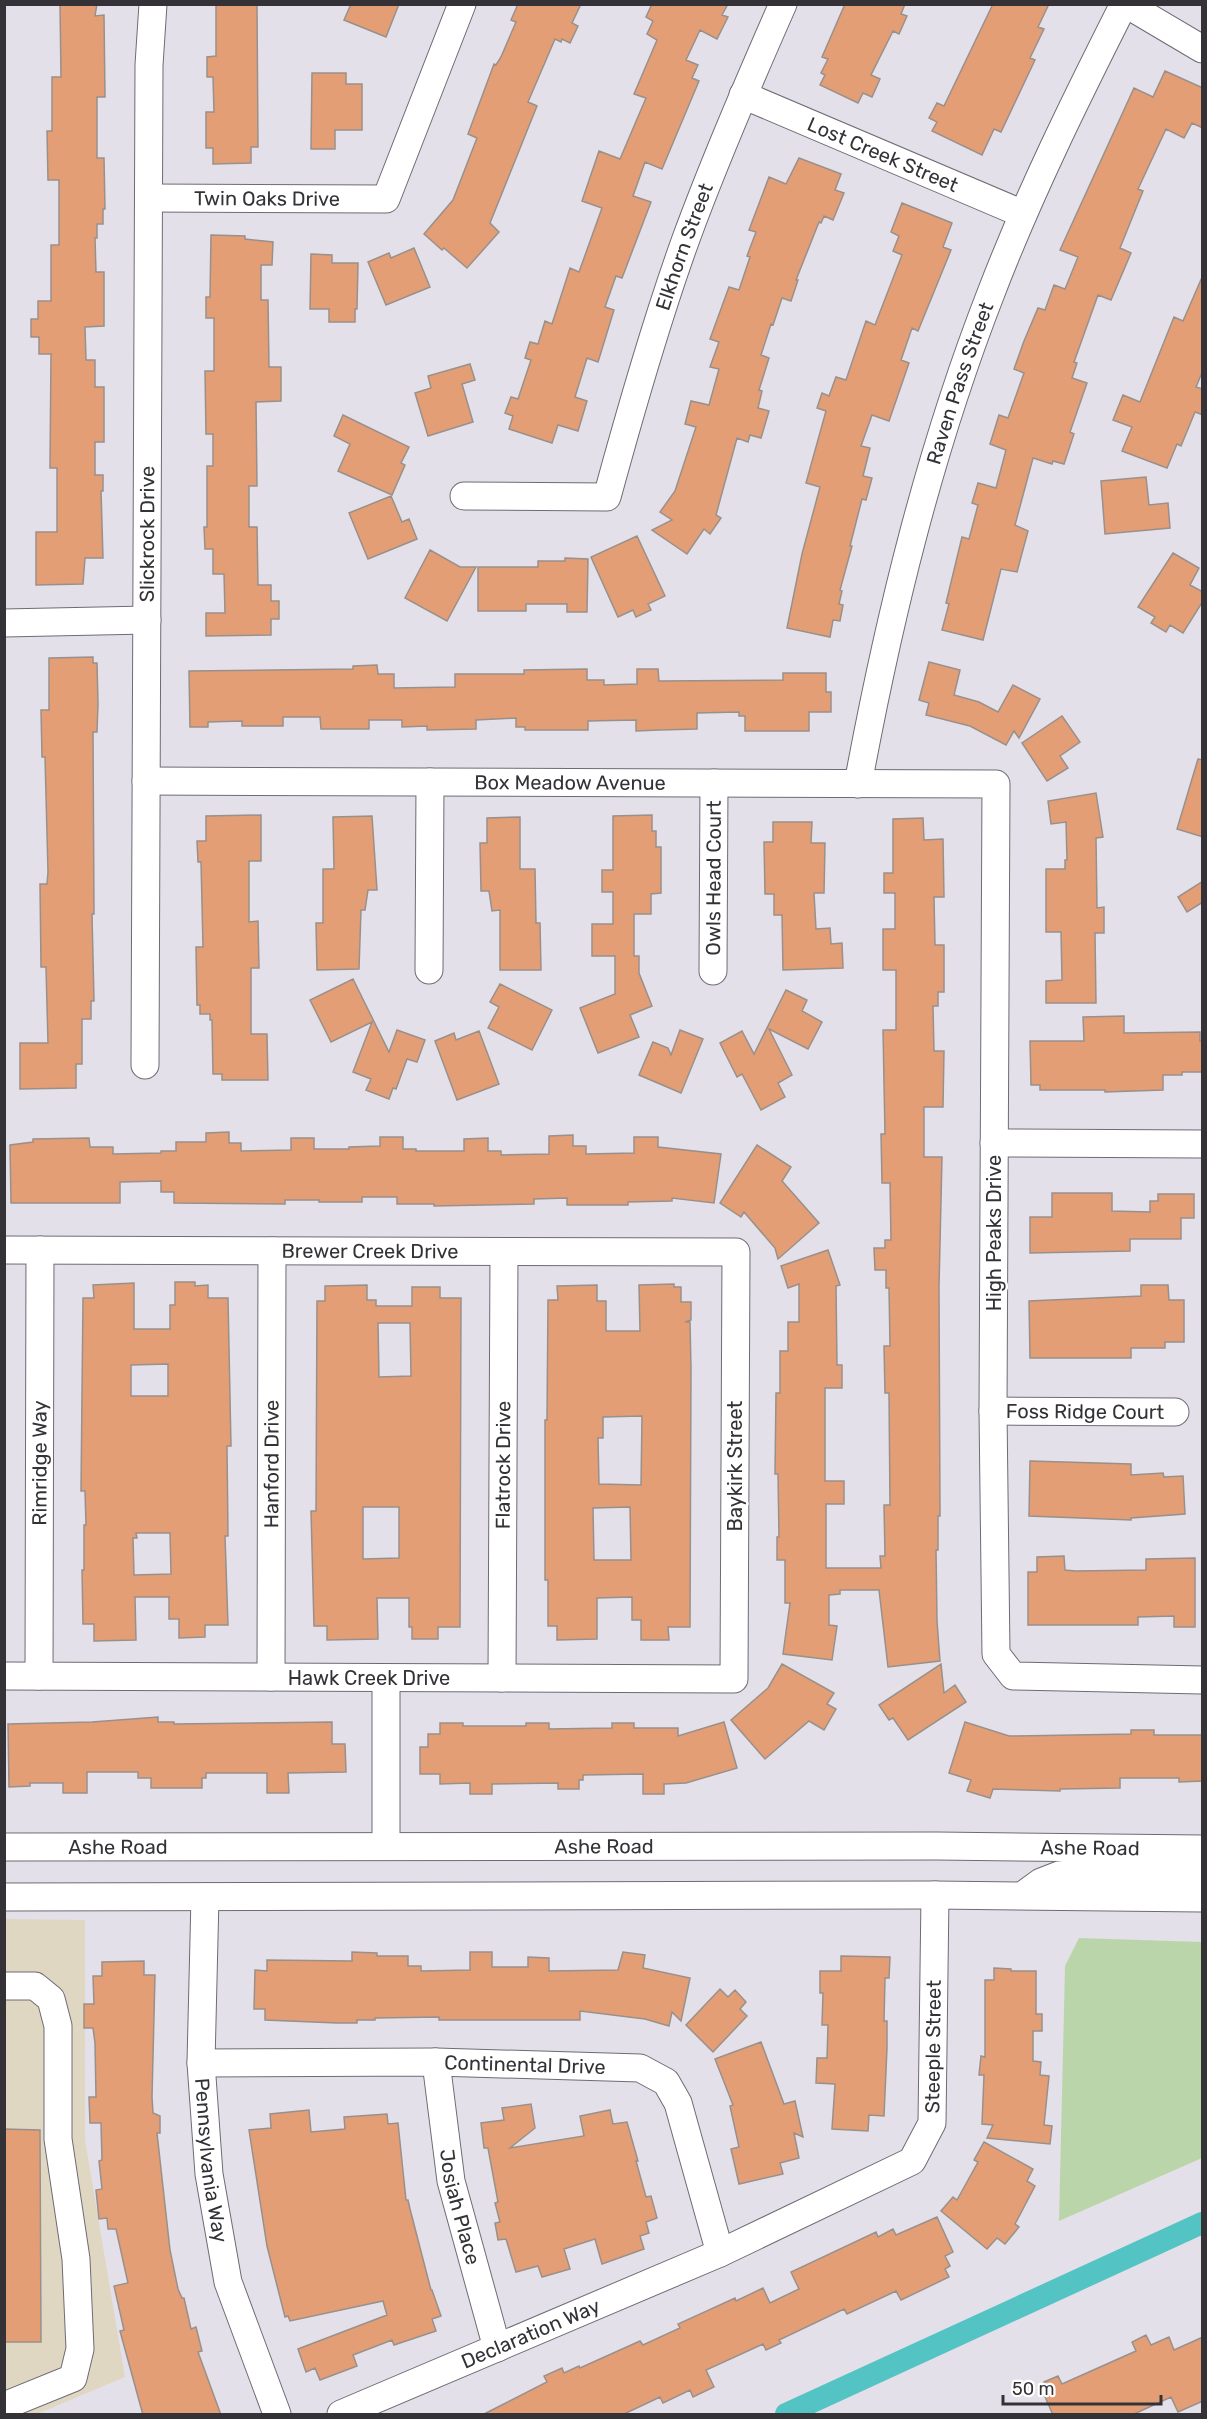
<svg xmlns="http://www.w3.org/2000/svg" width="1207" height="2419" font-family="Rubik,sans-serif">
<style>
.commercial{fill:#e0d7c2}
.green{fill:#bbd5aa}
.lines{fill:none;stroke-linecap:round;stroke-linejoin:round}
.canal{stroke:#54c3c3;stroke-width:22}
.building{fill:#e49e76;stroke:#99908b;stroke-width:1.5;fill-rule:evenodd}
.minor-casing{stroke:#6f6b74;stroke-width:29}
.minor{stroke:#fff;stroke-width:27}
.labels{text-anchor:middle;stroke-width:5;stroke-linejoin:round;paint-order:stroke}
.street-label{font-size:20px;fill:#343236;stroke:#fff}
</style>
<rect width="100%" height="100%" fill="#e4e0e9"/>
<path class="commercial" d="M5,1919L85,1920V2140L125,2377L37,2414H5Z"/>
<path class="green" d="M1079,1938L1202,1942V2158L1059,2221L1065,1966Z"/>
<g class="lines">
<path class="canal" d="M786,2414L1202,2223"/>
</g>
<path class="building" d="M60,4H97L95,16L104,15L105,97H97V158H104L105,209H103V224H97V238H95L96,272H104V326L85,327L86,360H95V387H104V442H95V475H103V491H101L103,558H85L83,584L36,585V532H57V468H50L51,354H39V337H31V319H38V301H51V245H59V180H48L47,131H52V77H61Z
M216,4H257L258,147H251V163L213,164V148H206V112H214L213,77H207V57L216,56Z
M351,4H399L386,37L344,20Z
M518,4H581L572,23L578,26L570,43L562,39L561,42L555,39L528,102L537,106L490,223L499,232L467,268L444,248L442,250L424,234L453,200L477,138L468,134L494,64L496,65L501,57L516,22L511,20Z
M652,4H728L722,15L728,17L717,39L700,30L686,60L698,65L692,78L699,81L662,169L645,162L633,196L651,202L622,278L616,276L605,307L614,310L598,362L587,358L575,397L587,401L578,431L558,425L552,443L509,429L513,416L505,413L511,397L518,399L531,360L525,358L530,342L538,344L545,321L552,324L570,268L579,272L602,208L582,201L599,151L620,159L646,98L634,94L657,40L647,34L653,21L646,17Z
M845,4H905L901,14L907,16L899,34L893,31L871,75L880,79L872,97L863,93L858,103L820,85L825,75L821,73L828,59L822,57Z
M993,4H1049L1038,27L1044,29L1030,58L1035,60L1001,132L994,129L982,155L932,131L937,122L929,118L937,103L944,106Z
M1165,71L1203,88V128L1192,123L1184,138L1166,129L1138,189L1143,191L1120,248L1131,253L1111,300L1098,295L1074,362L1077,363L1072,378L1087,383L1070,432L1074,434L1064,464L1053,461L1052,464L1033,458L1015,525L1028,531L1017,572L1001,569L983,640L942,630L949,604L946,603L962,537L969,539L978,505L972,503L978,483L996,488L1006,450L990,444L999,415L1008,418L1024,373L1014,369L1024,341L1038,308L1045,310L1054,285L1065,289L1078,257L1060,250L1134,88L1153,97Z
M312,73H346V84H362V130H335V149H311Z
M799,158L841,174L835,190L844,193L833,220L824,216L821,223L819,222L796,280H798L791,301L782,298L773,325L771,324L761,355L769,358L759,390L762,391L758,408L769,411L761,438L750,435L748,442L737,438L716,515L721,518L710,534L704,529L687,554L652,530L672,520L660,512L675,491L696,427L685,424L691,401L709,405L719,369L710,367L719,342L710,339L729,287L739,290L750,257L747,256L756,232L749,230L769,177L786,184Z
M902,203L952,223L943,247L951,250L918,331L912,328L901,360L909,363L889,421L872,415L861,446L870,448L863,476L872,478L866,500L862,499L850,546H852L840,590L842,591L839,604L843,605L840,621L833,620L830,637L787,628L802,554L820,487L806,483L826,411L817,408L822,393L829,396L836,377L846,380L866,321L875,325L902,255L893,251L899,236L891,232Z
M211,235L245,236V239L273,242L272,265H261V300H268L269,367H281V401L256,402L257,486H249V527H257L258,585H271V601H279V619H271V635L206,636V613H225L224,574H213V549H205L204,527H207V466H213V434H206L205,371H214V318H206V297H210Z
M414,248L430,287L386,305L368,262L389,253L391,258Z
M311,254L332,255V263H358L357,309H355V322H329V309H310Z
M1203,275V370L1196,387L1203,389V415L1195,412L1181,446L1177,444L1167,468L1122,451L1132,427L1113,420L1123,395L1140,402L1174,317L1183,321Z
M470,364L475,380L462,384L473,422L428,436L415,393L431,388L428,376Z
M343,415L409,447L401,463L405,465L392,495L338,471L350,444L334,436Z
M1146,477L1149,505L1168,503L1170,528L1105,534L1101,481Z
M391,496L402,522L409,519L417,539L368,559L349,513Z
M637,536L665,596L648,604L651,610L636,617L633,610L618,617L591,557Z
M430,550L460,567H476L447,621L405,598Z
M1173,553L1199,568L1190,585L1203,592V601L1183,633L1170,625L1166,632L1151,623L1155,617L1138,607Z
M565,558L588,559L587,612H567V604H526V611H478V567H538V561H565Z
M93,657V663H97L98,704L97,732H93L94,914H92L94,1001H91V1019H82V1064H76V1088L20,1089V1043H48L46,967H41L40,884H47L48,872L45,757H42L41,710H49V658Z
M929,662L960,670L954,695L979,702L998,712L1013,685L1040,699L1019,738L1014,731L1006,745L970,726L926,715L929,703L919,700Z
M377,665L378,674H394V688L455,687V674H524V670L587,669V680H604V685L637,684V669H658L659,681L783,680V673H826V692H831V712H809V731H745V716H739V712L697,713V729L659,730L636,731V720L588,721V730H525V727H516V718L476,720V729L427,730V726L402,727V720H369V729H321L320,717H283V726H242V721L208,722V727H190L189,671L353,669V666Z
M1062,716L1080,742L1060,756L1068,768L1047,781L1022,743Z
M1198,759L1203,760V837L1177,829Z
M1096,793L1103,837L1096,838L1097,908L1104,907V933H1095L1096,1003H1046V981L1062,980L1061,932H1046V869H1065V860H1067L1066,822L1051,824L1048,801Z
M261,815V861H249V922L258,921L259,968H251V1034H267L268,1080H222V1074H213L212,1020H210V1014H200V1005H197L196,947H203L201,862H198L197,841H206V816Z
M652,815V831H656V847H661V893L651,894V914H634V956H639V973L652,1006L630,1015L639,1037L598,1053L580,1008L615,994V956H592V924H613V892H602V870H613V816Z
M372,816L377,890H368L365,910H361L359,969L317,970L316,923H323V869H334L333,817Z
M520,817V869H535L536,923H540L541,970H500V910L492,911L489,891H481L480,843H487V818Z
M923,818L924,840L943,839L944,897H934L935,945H944V992H938V1006H933L934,1051H944L943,1107H924V1157H942L939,1287L940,1516H938V1550H936L937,1621L940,1661L888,1667L879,1590H840V1594L829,1595V1625L837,1626L832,1660L783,1654L790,1603H785V1560H777V1537H779L778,1474H775L776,1393H780V1351H788V1322H799V1284L788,1288L781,1266L828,1250L840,1285L836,1286L837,1365H842V1388H825V1481H844V1504H826V1568H881L880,1556H885L884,1505H890L889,1393H885L884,1346H890L889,1288H886V1270H875L874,1248H885V1240H891L890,1183H882L881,1134H885L883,1030H896V970H883V929H895V893H884V873H893V819Z
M773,822H812L811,843H825L824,893H814L816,929L830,928L831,944L842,943L843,968L783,970L782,915H774V894H765L764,842H773Z
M1203,881V902L1187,912L1178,897Z
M353,979L389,1052L397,1030L425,1040L417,1062L407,1059L396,1089L393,1088L389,1099L366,1090L371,1079L353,1072L372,1022L331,1042L310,1000Z
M500,984L552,1010L532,1050L488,1028L499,1007L490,1002Z
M786,990L807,1000L802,1011L822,1022L808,1049L769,1029L792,1075L778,1083L785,1097L761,1110L742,1074L737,1077L720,1043L742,1031L754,1054Z
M1124,1016V1033L1200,1032V1041H1203V1072H1182V1075H1163V1090L1105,1092V1090H1040V1085H1031L1030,1041H1084L1083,1017Z
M680,1030L703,1039L681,1093L639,1075L653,1042L668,1048L671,1055Z
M479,1031L499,1084L457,1100L435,1041L454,1033L456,1040Z
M229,1132V1143H241V1151L291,1150V1138H314V1149H349V1147L380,1146V1137H403V1149H416V1151H464V1139L488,1138V1151H501V1155L549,1154V1136L573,1135V1146H586V1154L634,1153V1137H658V1147L721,1154L714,1203L672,1198V1201L628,1202V1205H567V1198L534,1199V1204L434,1206V1204H397V1197H362V1202H319V1200H285V1204L174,1203V1192H161V1181L120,1182V1203H11L10,1145L33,1142V1139L89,1138L90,1147H113V1154L161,1153V1151H176V1142H206V1133Z
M757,1145L791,1167L782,1181L819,1223L778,1259L775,1248L744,1212L741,1217L720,1203Z
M1052,1193H1112V1211L1150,1212V1201H1158V1194H1194V1218H1181V1239H1130V1251L1030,1253V1217H1052Z
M175,1282H195V1286L208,1285V1298H228L231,1446H227L228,1536H225L228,1625H205V1637L179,1638V1619H169V1597H135L136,1640L94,1641V1624H83L82,1570H84V1525H86L85,1491H81L83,1298H94L93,1285L134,1283V1329H170V1305H175ZM168,1364V1396H131V1365ZM136,1533H170L171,1574L134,1575L133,1538H137Z
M674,1284V1287H681V1302H691V1320L685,1322H690L691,1368L690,1627H668L669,1640H641V1620H632V1597L597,1598V1639L557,1640V1626H548V1580H545V1420H547L548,1300H558L557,1286L597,1285V1301H606V1331H640L639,1285ZM642,1416L641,1485L599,1484L598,1438H603V1417ZM630,1507L631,1560H594L593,1508Z
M367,1285V1300H376V1306H412V1287H440V1298H461L460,1627H438V1639H412V1627H409V1598H377L378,1639L327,1640V1626H314L311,1511H316L317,1301H325V1286ZM378,1323H410L411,1376L379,1377ZM363,1507H399V1558L363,1559Z
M1141,1285H1168L1169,1300H1184V1342H1165V1348H1131V1358H1030L1029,1301L1141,1296Z
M1030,1461L1131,1464V1475L1163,1473L1164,1477L1183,1476L1185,1514L1131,1518V1520L1029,1516Z
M1064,1556L1065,1570L1075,1571L1146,1570V1559L1195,1558V1627H1174V1616L1138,1617V1625H1028V1572H1037V1557Z
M782,1664L834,1693L827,1704L836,1709L824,1730L809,1721L765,1759L731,1720L768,1688Z
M941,1664L944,1693L955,1685L966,1702L908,1740L893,1718L889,1720L879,1705Z
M158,1717V1722H174V1724L332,1722V1744H345L346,1772L288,1773L289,1793H267V1773H206V1778H202V1788H151V1778H138V1772H87V1793H63V1783H30V1786L9,1787L8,1724L92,1722Z
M724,1722L737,1768L686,1783L664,1784V1794H643V1774L583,1775V1780H579V1789H558V1783L492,1784V1794H470V1783L440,1784V1774H420V1747H428V1734H440V1723H463V1726H526V1723H549V1729L612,1728V1723H634V1728H678V1736Z
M965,1722L1009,1736L1131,1734V1730H1154V1735H1203V1781L1179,1782V1778H1120V1788L1060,1789V1791L993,1789L990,1798L967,1791L971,1780L949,1773Z
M352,1952L377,1953V1956H408V1966H421V1971L470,1970V1952H492V1967H528V1957L549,1958V1971L618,1970L623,1952L645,1955L643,1968L690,1978L681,2021L672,2012L669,2026L645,2019L580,2011V2020H439V2017L375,2018V2020H357V2023H337L265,2020V2009H254L255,1970L267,1971V1960L352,1961Z
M841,1956L890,1957L889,1978H885L884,2021H887V2048L884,2116L869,2115L868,2131L832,2129L835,2084L816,2083L817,2058H827L828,2025H822L823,1993H820V1971H841Z
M144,1961V1975H155L152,2097L153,2113L160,2116V2133H157L170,2250L178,2289L182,2298H184L191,2329L196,2327L202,2351L198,2352L221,2415H143L120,2331L124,2330L114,2286L128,2283L116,2229H108L107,2218L99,2219L96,2190L102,2189L99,2161L102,2160L101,2123H90L89,2097H96L95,2043L93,2028H84V2004H94L93,1976H102V1962Z
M994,1968L1011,1969V1971H1036V2014H1042V2031H1033V2061L1041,2062L1040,2075L1049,2076L1044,2125L1052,2126L1050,2144L987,2138L993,2125L982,2124L984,2075H979L981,2056L985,2057V1980H994Z
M720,1989L728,1997L735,1990L746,2002L740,2009L747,2016L713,2052L686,2025Z
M761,2042L784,2104L795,2101L803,2137L794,2133L799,2158L780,2163L783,2174L739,2184L731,2149L739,2147L730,2106L733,2105L715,2059Z
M531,2104L535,2128L510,2148L584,2136L580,2116L610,2110L613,2124L627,2122L638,2161H636L646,2197L651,2196L657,2218L646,2222L649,2233L640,2236L644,2249L602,2264L595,2239L564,2249L570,2269L542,2277L538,2266L516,2272L506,2239L498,2240L495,2223L500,2222L495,2203L498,2202L488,2148H484L481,2123L504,2120L502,2108Z
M309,2110L311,2132L345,2129L344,2117L387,2114L388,2124L398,2123L406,2200H408L410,2209L431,2290H432L441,2316L432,2319L436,2331L394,2345L392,2340L353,2355L357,2366L320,2380L315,2368L306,2372L298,2349L387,2315L383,2301L290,2321L288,2316L285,2317L267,2246L249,2130L271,2128L270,2114Z
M4,2129L40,2130L41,2342H4Z
M984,2142L1033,2169L1027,2181L1035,2186L1015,2224L1019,2227L1005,2244L997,2238L987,2249L941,2211L953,2197L957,2200L978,2162L974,2160Z
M937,2217L953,2252L945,2256L950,2266L945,2269L949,2277L901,2300L896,2291L847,2314L844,2309L779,2340L781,2343L766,2350L763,2344L706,2370L714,2387L693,2397L690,2390L663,2403L660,2397L622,2415H482L547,2382L544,2376L562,2368L564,2373L579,2366L580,2368L640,2341L643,2345L680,2328L678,2324L735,2298L736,2301L763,2288L770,2303L799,2289L791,2272L876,2232L878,2237L893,2229L896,2235Z
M1146,2335L1151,2345L1169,2337L1174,2350L1203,2337V2401L1178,2412L1171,2397L1132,2415H1053L1043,2392L1048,2391L1044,2382L1058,2376L1062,2384L1136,2351L1132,2342Z"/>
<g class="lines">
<defs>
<g id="minor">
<path d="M1126,4L1202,49"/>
<path id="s1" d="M743,95L1023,214"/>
<path id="s2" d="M149,198L386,199L462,4"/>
<path id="s3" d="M464,496L607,497C631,409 656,321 687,236C716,157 749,81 783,4"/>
<path d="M4,623L147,620"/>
<path id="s4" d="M146,781L996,784L993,1411L996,1654L1013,1676L1202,1680"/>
<path id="s5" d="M858,784C889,617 929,452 991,293C1029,194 1076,99 1124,4"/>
<path d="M429,970L430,782"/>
<path id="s6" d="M713,971L714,783"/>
<path id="s7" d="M145,1065L149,65L153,4"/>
<path d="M994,1143L1202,1144"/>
<path id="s8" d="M4,1250L736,1252L734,1679L4,1676"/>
<path id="s9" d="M993,1411L1175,1412"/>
<path id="s10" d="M39,1676L40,1250"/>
<path id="s11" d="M271,1677L272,1251"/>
<path d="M386,1678V1845"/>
<path id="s12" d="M502,1678L504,1252"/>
<path id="s13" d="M4,1847L937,1846L1202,1849"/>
<path d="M1023,1895L1041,1882L1059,1875L1092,1872L1202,1874"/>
<path d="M4,1897L935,1895L1202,1898"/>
<path id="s14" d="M205,1897L201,2063L209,2174L228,2282L277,2414"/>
<path d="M4,1986H35L51,1999L58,2026V2139L76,2259L80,2349L73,2378L4,2406"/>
<path id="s15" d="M436,2062L451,2181L497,2348"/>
<path id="s16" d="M201,2063L436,2062L640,2068L666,2082L678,2103L720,2253"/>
<path id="s17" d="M341,2414L720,2253L912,2161L932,2123L935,1895"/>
</g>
</defs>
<use href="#minor" class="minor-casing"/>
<use href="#minor" class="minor"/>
</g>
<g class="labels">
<g class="street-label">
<text dy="7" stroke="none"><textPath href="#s1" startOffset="152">Lost Creek Street</textPath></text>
<text dy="7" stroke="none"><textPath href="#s2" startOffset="118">Twin Oaks Drive</textPath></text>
<text dy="7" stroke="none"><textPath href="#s3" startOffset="405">Elkhorn Street</textPath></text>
<text dy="7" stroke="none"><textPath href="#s5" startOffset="414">Raven Pass Street</textPath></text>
<text dy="7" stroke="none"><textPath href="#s7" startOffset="531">Slickrock Drive</textPath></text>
<text dy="7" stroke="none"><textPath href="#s4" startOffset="424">Box Meadow Avenue</textPath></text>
<text dy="7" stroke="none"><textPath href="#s6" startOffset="93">Owls Head Court</textPath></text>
<text transform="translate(994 1233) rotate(-90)" y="7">High Peaks Drive</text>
<text dy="7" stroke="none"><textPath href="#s8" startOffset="366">Brewer Creek Drive</textPath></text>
<text dy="7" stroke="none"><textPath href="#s9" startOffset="92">Foss Ridge Court</textPath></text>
<text dy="7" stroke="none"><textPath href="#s10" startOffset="213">Rimridge Way</textPath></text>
<text dy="7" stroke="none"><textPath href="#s11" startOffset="213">Hanford Drive</textPath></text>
<text dy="7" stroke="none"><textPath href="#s12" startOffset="213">Flatrock Drive</textPath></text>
<text transform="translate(735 1466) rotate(-90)" y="7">Baykirk Street</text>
<text x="369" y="1685">Hawk Creek Drive</text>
<text dy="7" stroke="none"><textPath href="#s13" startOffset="600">Ashe Road</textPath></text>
<text dy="7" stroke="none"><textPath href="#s13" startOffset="114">Ashe Road</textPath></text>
<text dy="7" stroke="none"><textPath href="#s13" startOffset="1086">Ashe Road</textPath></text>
<text dy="7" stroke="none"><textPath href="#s17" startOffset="744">Steeple Street</textPath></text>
<text dy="7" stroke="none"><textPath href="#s16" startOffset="324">Continental Drive</textPath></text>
<text dy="7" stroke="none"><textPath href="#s14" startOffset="264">Pennsylvania Way</textPath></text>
<text dy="7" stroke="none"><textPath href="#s15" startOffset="147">Josiah Place</textPath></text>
<text dy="7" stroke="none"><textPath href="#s17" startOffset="206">Declaration Way</textPath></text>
</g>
</g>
<rect width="1207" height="2419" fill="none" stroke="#343236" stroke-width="12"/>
<path d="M1003 2395v9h158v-9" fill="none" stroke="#343236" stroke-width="3"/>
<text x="1012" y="2395" font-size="18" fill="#343236" stroke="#ffffff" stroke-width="4.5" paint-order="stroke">50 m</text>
</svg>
